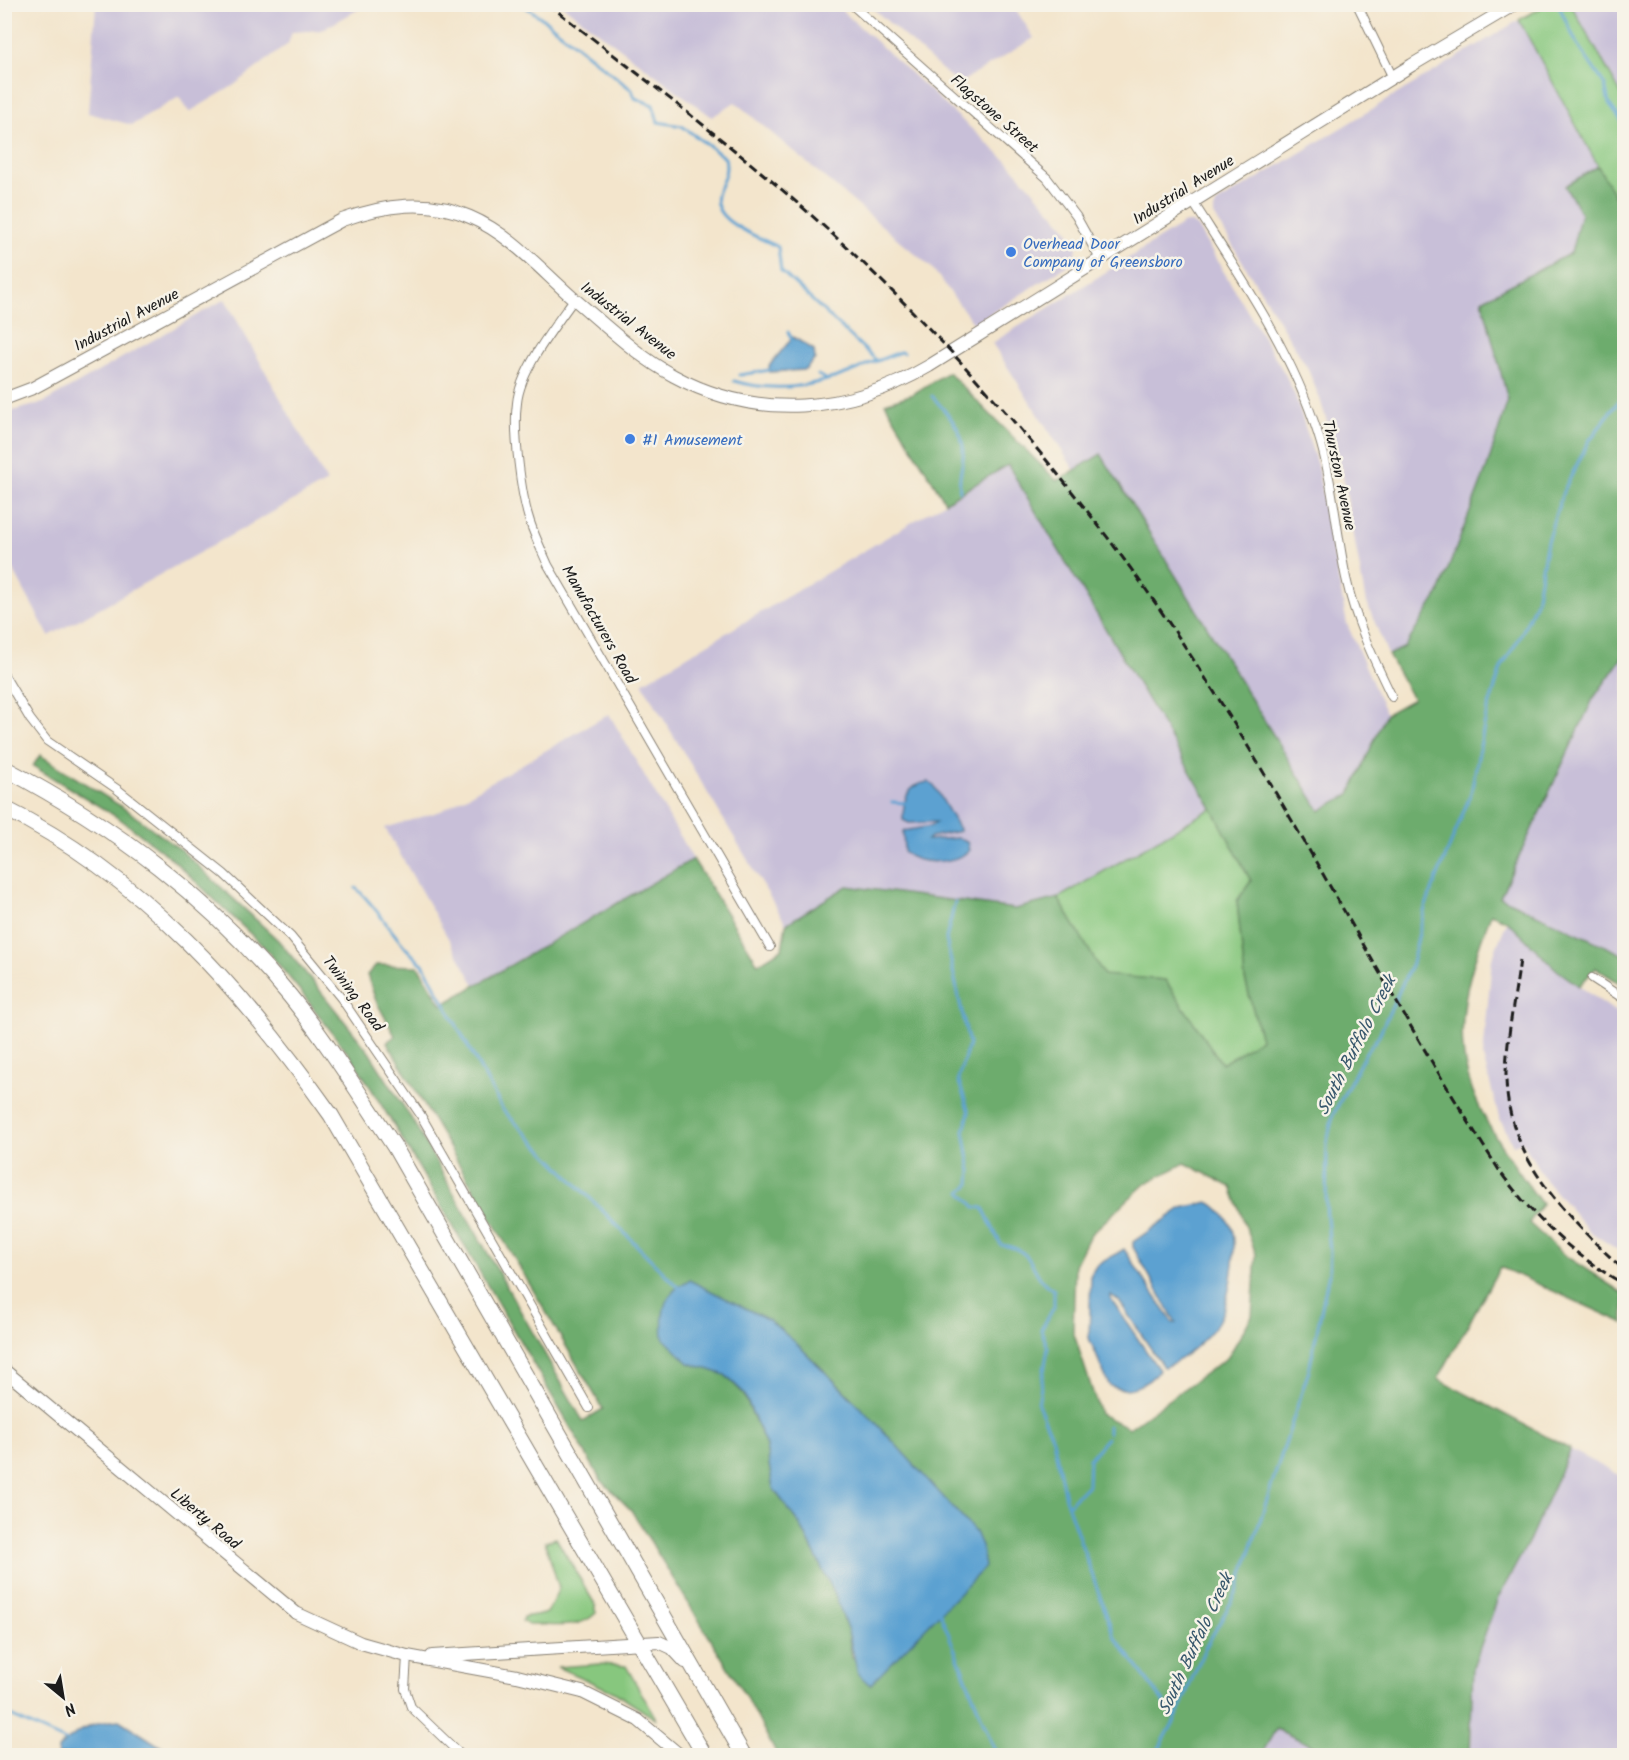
<svg xmlns="http://www.w3.org/2000/svg" width="1629" height="1760" font-family="Kalam,sans-serif">
<style>
.industrial{fill:#c8bfd8}
.green{fill:#87c77e;stroke:#52724d;stroke-width:1.5}
.forest{fill:#6dac6d;stroke:#446444;stroke-width:1.5;fill-rule:evenodd}
.water{fill:#5ba1d1;stroke:#3c5e76;stroke-width:1.5}
.lines{fill:none;stroke-linecap:round;stroke-linejoin:round}
.stream{stroke:#5ba1d1;stroke-width:3}
.street-casing{stroke:#888074;stroke-width:10}
.secondary-casing{stroke:#888074;stroke-width:14}
.highway-casing{stroke:#888074;stroke-width:17}
.street{stroke:#fff;stroke-width:8}
.secondary{stroke:#fff;stroke-width:12}
.highway{stroke:#fff;stroke-width:15}
.rail{stroke:#1c1c1c;stroke-width:3;stroke-dasharray:9 4.5;stroke-linecap:butt}
.shop-dot{fill:#3f7fe0;stroke:#f7f3e8;stroke-width:2}
.labels{text-anchor:middle;stroke-width:5;stroke-linejoin:round;paint-order:stroke}
.street-label{font-size:16px;fill:#1c1c1c;stroke:#f7f3e8}
.shop-label{font-size:16px;fill:#366cbe;stroke:#f7f3e8;text-anchor:start}
.water-label{font-size:18px;font-style:italic;fill:#38586d;stroke:#f7f3e8}
</style>
<rect width="100%" height="100%" fill="#f7f3e8"/>
<filter id="ink" filterUnits="userSpaceOnUse"><feTurbulence type="fractalNoise" baseFrequency=".0167" numOctaves="2"/><feDisplacementMap in="SourceGraphic" scale="12" xChannelSelector="R" yChannelSelector="G"/><feConvolveMatrix kernelMatrix="1 2 1 2 8 2 1 2 1" color-interpolation-filters="sRGB"/></filter>
<filter id="wash" filterUnits="userSpaceOnUse"><feTurbulence type="fractalNoise" baseFrequency=".008" numOctaves="4" result="noise"/><feDisplacementMap in="SourceGraphic" scale="24" xChannelSelector="R" yChannelSelector="G"/><feGaussianBlur stdDeviation="1.35" result="paint"/><feColorMatrix in="noise" values="0 0 0 0 0 0 0 0 0 0 0 0 0 0 0 0 0 1.4 0 .05"/><feComposite in="paint" operator="in"/></filter>
<g filter="url(#wash)">
<rect width="100%" height="100%" fill="#f3e5cc"/>
<path class="industrial" d="M96,5V4L366,5L322,30L292,32L288,44L233,86L189,112L179,97L132,125L88,113Z
M562,5H836L1009,163L1067,229L1077,248L1074,261L974,324L932,268L735,102L712,117Z
M869,5H1013L1034,38L958,84Z
M1571,5H1624V99Z
M1519,20L1598,166L1565,186L1581,213L1571,253L1482,300L1508,400L1487,467L1439,593L1405,647L1388,655L1365,598L1342,470L1320,399L1307,367L1214,215V210L1217,203Z
M1191,222L1197,227L1285,374L1296,398L1317,465L1347,624L1386,714L1350,794L1319,811L1100,454L1075,471L992,343L1183,224Z
M225,299L327,482L49,636L5,555V413L43,403Z
M1008,465L1212,808L1058,898L1015,909L848,886L786,924L642,683Z
M1624,655V955L1500,897L1593,699Z
M609,714L693,859L475,985L385,828L441,811Z
M1507,921L1557,970L1624,1018V1254L1589,1231L1545,1180L1523,1142L1513,1145L1499,1117L1483,1057L1492,959Z
M1570,1449L1624,1478V1755L1471,1756L1473,1668L1498,1598L1529,1541Z
M1276,1728L1333,1755L1261,1756Z"/>
<path class="green" d="M1546,5H1571L1624,99V214L1519,20Z
M1212,808L1251,881L1237,901L1245,979L1261,1039L1222,1064L1165,980L1104,976L1058,898Z
M556,1538L596,1606V1613C578,1631 552,1624 528,1625L522,1621L523,1617L547,1613L559,1588L545,1542Z
M600,1664L626,1666L657,1720L614,1692L557,1667Z"/>
<path class="forest" d="M1598,166L1624,214V655L1593,699L1500,897L1624,955V982L1621,984L1596,968L1579,986L1557,970L1507,921L1491,914C1438,1048 1460,1093 1542,1204L1529,1223L1564,1255L1624,1294V1323L1500,1267L1438,1379L1570,1449L1529,1541L1498,1598L1473,1667L1470,1755H1333L1276,1729L1261,1755H777L748,1700L631,1510L601,1480L395,1127L354,1061L301,992L266,949L172,859L120,819L33,766L40,755L127,810L181,850L278,940L314,983L369,1052L411,1118L583,1421L603,1409L387,1042L395,1036L376,1001L367,975L376,965L418,966L442,1005L693,859L758,964L782,949L786,924L847,886L1015,909L1058,898L1104,975L1165,980L1222,1064L1261,1039L1245,979L1237,901L1251,881L1212,808L1008,465L945,502L885,403L913,394L948,372L1057,481L1101,454L1320,811L1350,794L1386,714L1413,699L1388,655L1405,647L1439,593L1487,467L1508,400L1482,300L1571,253L1581,213L1565,186ZM1185,1163L1231,1187L1256,1254L1252,1316L1228,1357L1129,1428L1100,1414L1073,1331L1075,1265L1090,1235L1146,1183ZM769,1320C827,1368 876,1425 927,1481C947,1503 969,1520 982,1548L852,1658L848,1631L835,1595L801,1526L773,1488L766,1446L743,1393L725,1375Z"/>
<path class="water" d="M793,337L814,350L815,359L805,370L770,372L769,366Z
M928,782L935,787L960,831L930,837L927,840L958,838L967,841L969,851C953,864 919,866 904,852L903,831L931,826L936,822L909,823L903,820C903,801 906,785 928,782Z
M1208,1202C1217,1205 1229,1220 1232,1229C1238,1248 1229,1302 1219,1320C1212,1335 1179,1364 1163,1367L1119,1301L1111,1295V1299L1159,1370C1148,1385 1126,1395 1109,1385L1089,1338L1091,1274L1096,1266L1124,1249L1173,1323H1176L1133,1247V1242L1182,1208Z
M689,1280L769,1320L796,1343L878,1425L975,1532L982,1548L985,1567L870,1685L858,1674L848,1631L835,1595L801,1526L773,1488L766,1446L744,1393L725,1375L689,1363L663,1338C661,1311 663,1293 689,1280Z
M119,1720L174,1755H58V1749C75,1731 93,1722 119,1720Z"/>
<g class="lines">
<path class="stream" d="M522,4L546,21L632,90L635,98L653,105L658,122L682,126L725,158C728,170 724,178 719,189C704,220 756,235 778,247L781,271L877,361L900,352L904,353
M1558,4L1577,44L1605,85L1609,104L1624,124
M788,332L793,341
M739,375L770,370
M818,375L827,380
M734,381C775,393 812,387 851,372C860,369 868,363 877,361
M932,396C949,416 966,431 963,458C962,471 958,476 960,491
M892,802L905,803
M356,888C381,911 396,943 423,964L503,1110L680,1289
M955,902L946,939L969,1044L958,1079L969,1112L964,1131L971,1171L970,1184L961,1192L975,1207L983,1208L1001,1245C1040,1250 1028,1277 1054,1290V1307L1041,1330L1048,1348L1038,1404L1053,1439L1065,1498L1114,1636L1176,1718
M1108,1426V1433
M1068,1505L1088,1485L1089,1459L1107,1438
M939,1610L997,1756
M4,1713L68,1742
M1155,1756L1176,1718L1204,1650L1237,1592L1309,1370L1329,1273L1330,1252L1326,1205L1327,1142L1333,1115L1366,1052L1378,1037L1412,963L1425,908L1471,793L1486,716L1501,668L1520,637L1536,602L1547,541L1563,492L1589,441L1624,394"/>
</g>
</g>
<g filter="url(#ink)">
<g class="lines">
<defs>
<path id="street" d="M851,4L1047,178L1076,216L1100,259
M1357,4L1393,78
M1193,202C1240,276 1291,349 1318,434C1333,480 1336,531 1346,578C1355,620 1373,658 1392,697
M574,299C555,326 520,370 517,403C513,431 521,496 530,522C535,537 542,551 548,565L770,947
M4,675L30,719L47,741L117,789L224,874L291,937L341,998L420,1114L589,1408
M1592,978L1624,999
M407,1656L405,1689L411,1707L462,1756"/>
<path id="secondary" d="M4,399L33,388L342,220C384,205 428,198 470,217C510,234 541,270 573,298C605,325 637,356 674,376C757,421 849,413 929,366L1412,65L1515,4
M4,1370L296,1613L361,1643L407,1656L517,1676L582,1692L638,1720L681,1756
M432,1656L659,1642L672,1648L685,1662"/>
<path id="highway" d="M4,768C116,827 210,898 290,996C328,1043 360,1095 394,1146L744,1756
M4,808C142,876 244,992 331,1115L705,1756"/>
</defs>
<use href="#street" class="street-casing"/>
<use href="#secondary" class="secondary-casing"/>
<use href="#highway" class="highway-casing"/>
<use href="#street" class="street"/>
<use href="#secondary" class="secondary"/>
<use href="#highway" class="highway"/>
<path class="rail" d="M548,4C643,78 739,150 828,230C946,338 1054,461 1147,591C1278,777 1377,983 1501,1173C1535,1219 1574,1256 1624,1284
M1520,960C1515,997 1507,1035 1506,1073C1505,1158 1567,1217 1624,1270"/>
</g>
</g>
<g class="shop-dot">
<circle cx="1011" cy="252" r="6"/>
<circle cx="630" cy="439" r="6"/>
</g>
<g class="labels">
<g class="street-label">
<text transform="translate(995 113) rotate(41)" y="6">Flagstone Street</text>
<text transform="translate(1183 189) rotate(-32)" y="6">Industrial Avenue</text>
<text transform="translate(126 319) rotate(-28)" y="6">Industrial Avenue</text>
<text transform="translate(629 320) rotate(38)" y="6">Industrial Avenue</text>
<text transform="translate(1340 475) rotate(78)" y="6">Thurston Avenue</text>
<text transform="translate(600 624) rotate(60)" y="6">Manufacturers Road</text>
<text transform="translate(354 993) rotate(53)" y="6">Twining Road</text>
<text transform="translate(206 1518) rotate(40)" y="6">Liberty Road</text>
</g>
<g class="shop-label">
<text x="1023" y="249">Overhead Door<tspan x="1023" dy="18">Company of Greensboro</tspan></text>
<text x="642" y="445">#1 Amusement</text>
</g>
<g class="water-label">
<text transform="translate(1356 1045) rotate(-63)" y="6">South Buffalo Creek</text>
<text transform="translate(1195 1644) rotate(-65)" y="6">South Buffalo Creek</text>
</g>
</g>
<rect width="1629" height="1760" fill="none" stroke="#f7f3e8" stroke-width="24"/>
<g transform="translate(63 1697) rotate(150)" stroke="#f7f3e8" stroke-width="4.5" paint-order="stroke">
<path d="M0-4.5L10 22L0 15L-10 22Z" fill="#1c1c1c"/>
<text y="-9" font-size="16" font-weight="bold" text-anchor="middle" fill="#1c1c1c">N</text>
</g>
</svg>
